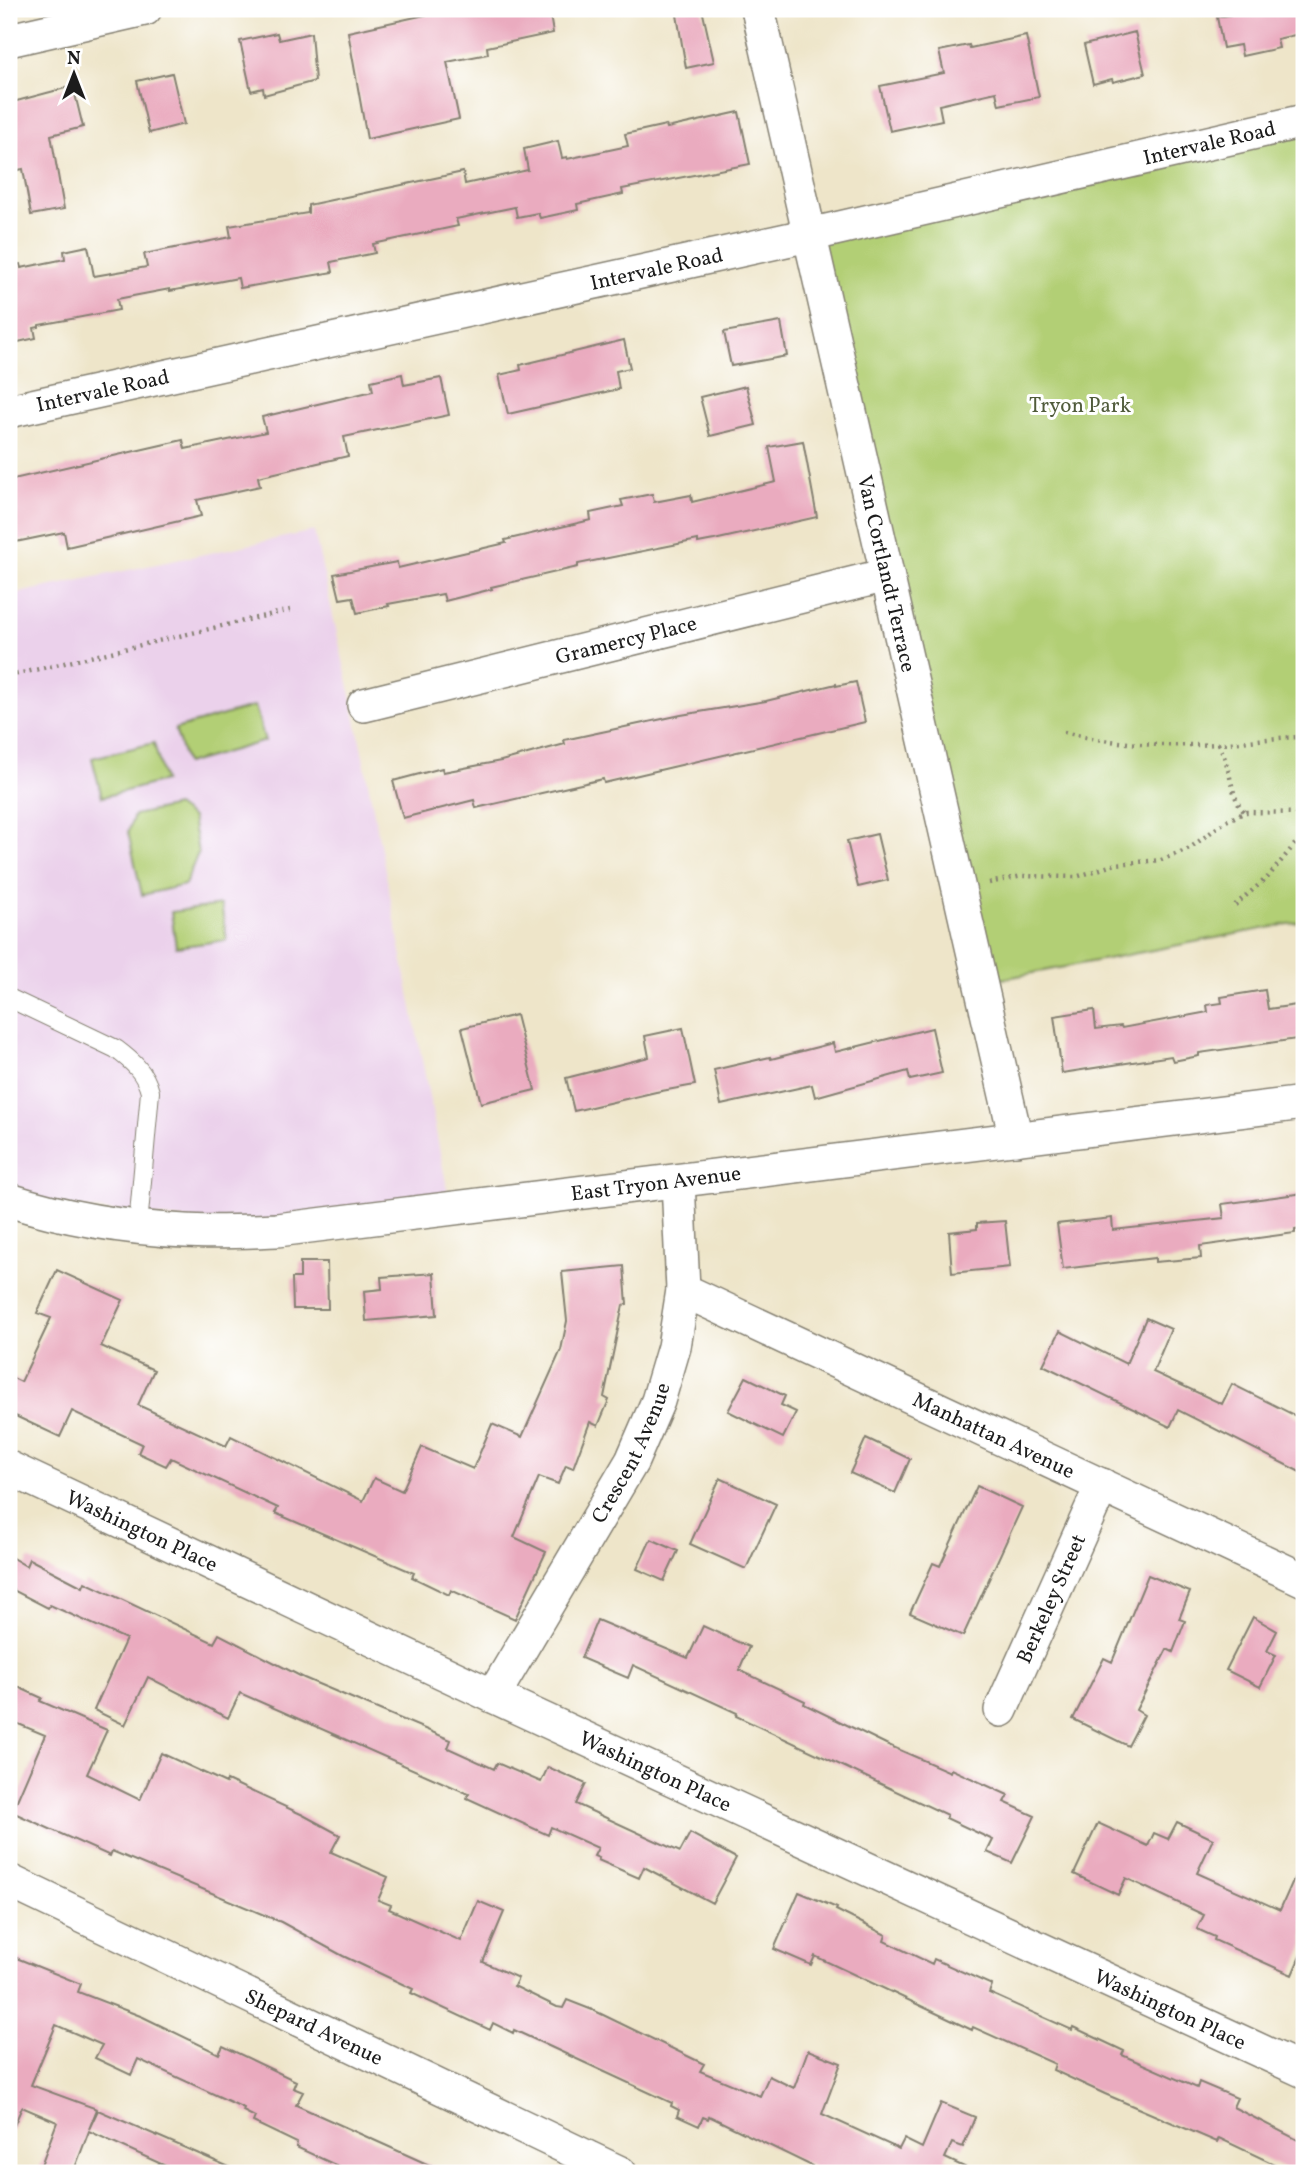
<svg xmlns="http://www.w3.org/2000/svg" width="1313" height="2182" font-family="Vollkorn,serif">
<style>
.built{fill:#ebd1eb}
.green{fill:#b2cf75;stroke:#677648;stroke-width:2}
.building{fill:#eaabbf}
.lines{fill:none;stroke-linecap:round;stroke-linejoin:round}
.service-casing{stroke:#858072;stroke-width:20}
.minor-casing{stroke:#858072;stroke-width:36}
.path{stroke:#858072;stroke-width:4.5;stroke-dasharray:2 5;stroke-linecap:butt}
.service{stroke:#fff;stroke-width:18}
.minor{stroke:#fff;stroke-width:33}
.labels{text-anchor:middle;stroke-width:6;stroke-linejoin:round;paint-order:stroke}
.street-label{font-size:21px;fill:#1c1c1c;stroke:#fff}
.park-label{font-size:21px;fill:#505b3b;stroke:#fff}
</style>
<rect width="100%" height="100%" fill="#fff"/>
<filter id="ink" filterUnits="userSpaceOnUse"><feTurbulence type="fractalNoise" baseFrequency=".0143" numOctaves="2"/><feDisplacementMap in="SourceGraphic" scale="14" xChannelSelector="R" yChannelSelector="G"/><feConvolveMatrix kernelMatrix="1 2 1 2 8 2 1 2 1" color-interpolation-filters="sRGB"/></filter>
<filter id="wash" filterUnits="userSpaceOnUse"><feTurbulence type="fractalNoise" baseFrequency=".00686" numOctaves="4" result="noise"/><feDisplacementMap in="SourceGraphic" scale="28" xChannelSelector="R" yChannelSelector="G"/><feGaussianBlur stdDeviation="1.57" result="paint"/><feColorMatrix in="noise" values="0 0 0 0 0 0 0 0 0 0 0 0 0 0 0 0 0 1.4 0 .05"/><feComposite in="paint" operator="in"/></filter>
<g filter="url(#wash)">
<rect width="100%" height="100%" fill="#eee5c9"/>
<path class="built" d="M314,531L353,705L451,1209L277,1230L9,1200V595Z"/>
<path class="green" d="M1304,121V921L981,983L809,235Z
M255,706L265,741L186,764L175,729Z
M154,743L164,781L102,797L92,758Z
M176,806L192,818L198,853L185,885L142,895L128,832L134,815Z
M221,905L227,940L176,947L171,912Z"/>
<g id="blocks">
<path class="building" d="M452,9H549L553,33L487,47L488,54L447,62L459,119L367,139L348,32Z
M676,9H702L714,62L686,68Z
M1228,9H1304V33L1277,39L1279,48L1242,56L1240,45L1223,48L1217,17L1230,15Z
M1135,32L1145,74L1113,82L1112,79L1093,84L1084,45Z
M277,33L279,40L311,33L315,81L264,95L263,88L251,91L240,41Z
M1026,36L1039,97L999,105L996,92L939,105L942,120L890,131L880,86L944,73L939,51L969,45L970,48Z
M172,73L184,124L149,133L137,81Z
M73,86L83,127L51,135L64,209L31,215L23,169L9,172V103Z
M739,112L750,164L622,189L623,194L577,204L578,210L540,218L538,213L517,217L515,207L456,219L458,226L373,244L375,253L331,262L333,272L240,288L238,278L170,291V289L117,299L119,310L39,325V327L34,328L36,338L9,344V265L20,264L21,268L65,259L64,251L88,246L94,276L147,267L144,254L231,237L229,226L308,213V205L463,172L465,184L528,170L524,149L558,141L562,158L567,157V159L628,146L625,134L666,125L667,128Z
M781,322L787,356L731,366L724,332Z
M624,340L630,368L616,371L619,389L508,414L499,375L521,370L520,365Z
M402,374L404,385L441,378L449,415L344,437L348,456L258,477L260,486L197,500L201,516L67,547L64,532L11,543L9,524V480L183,440L185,449L266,432L262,417L373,391L371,381Z
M746,386L756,425L710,436L700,397Z
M803,441L817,517L714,540L698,543V540L578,564V567L491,587L492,589L445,601L443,594L388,604L389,606L357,613L353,597L340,599L334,574L397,562L398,568L506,543L505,540L591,520L590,513L623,506L621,500L652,494L654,502L691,495L692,502L776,482L769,447Z
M856,682L865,722L604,783L603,779L476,808L474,800L403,818L393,781L442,768L443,772L501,761L565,744L564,740L681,715L766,701L836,684V686Z
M877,834L888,880L858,887L847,841Z
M1265,990L1268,1009L1304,1004V1038L1199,1053V1056L1173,1061L1171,1056L1062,1073L1054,1016L1094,1010L1096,1029L1121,1026L1122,1028L1208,1012L1207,1005L1222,1003L1221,997Z
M516,1015L535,1090L481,1103L462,1028Z
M683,1028L695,1085L656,1092L574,1111L566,1078L649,1057L645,1036Z
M932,1028L942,1073L910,1080L908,1071L815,1097L812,1085L721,1105L714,1070L770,1057L771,1059L833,1043L835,1052Z
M1304,1193V1229L1295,1230V1233L1200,1246L1201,1258L1155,1262V1258L1063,1269L1057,1224L1112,1218L1113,1230L1224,1218L1222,1204Z
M1005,1221L1010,1267L952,1273L949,1232L977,1229V1223Z
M300,1262H327L328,1309H293L292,1278H300Z
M624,1266L627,1304L623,1305L604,1397L609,1400L598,1426L590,1422L573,1468L566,1465L558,1484L539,1477L514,1537L546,1552L515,1619L451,1590L449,1595L412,1577L414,1573L275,1513L278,1508L171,1458L166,1466L138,1453L142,1444L72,1411L60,1437L9,1413V1376L21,1382L51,1318L37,1313L57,1270L123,1300L101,1346L154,1370L138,1405L226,1446L231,1436L363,1501L374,1478L402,1491L422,1447L473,1469L492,1424L522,1437L561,1350L567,1321L562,1272Z
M434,1273L437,1315L366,1321L364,1291L382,1289L381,1277Z
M1146,1318L1171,1329L1153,1372L1222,1404L1232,1384L1304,1420V1474L1178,1410L1170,1427L1043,1365L1060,1331L1126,1364Z
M746,1377L785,1396L781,1405L796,1412L783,1438L728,1411Z
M866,1438L910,1459L895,1493L850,1473Z
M720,1478L776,1504L746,1569L690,1544Z
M977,1486L1022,1507L963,1636L910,1613L933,1563L940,1566Z
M651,1539L678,1551L664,1581L637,1569Z
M9,1556L26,1566L29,1559L83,1587L85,1582L214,1643L219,1634L304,1678L451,1740L448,1748L494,1769L497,1763L541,1782L548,1767L586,1784L576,1804L680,1852L690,1833L736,1858L712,1903L644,1867L639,1878L598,1860L599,1858L594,1856L598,1848L551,1827L548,1835L467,1798L469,1794L240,1693L228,1718L148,1677L125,1725L94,1710L126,1639L50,1605L48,1608L9,1588Z
M1148,1575L1190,1592L1179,1619L1185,1621L1173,1652L1167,1649L1136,1710L1144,1715L1128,1746L1073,1719L1104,1658L1112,1662Z
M1253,1617L1277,1631L1267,1651L1276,1655L1260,1687L1226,1670Z
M597,1620L688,1658L703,1626L749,1647L739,1670L805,1701L804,1704L886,1744L950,1772L951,1769L1008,1795L1004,1802L1035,1816L1012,1863L987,1852L993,1840L946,1818L947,1815L736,1716L737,1713L633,1665L628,1678L581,1658Z
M9,1683L42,1698L40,1701L107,1730L87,1774L140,1800L161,1753L226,1783L227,1780L303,1815L340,1835L331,1852L388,1877L378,1900L391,1905L389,1909L461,1941L478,1901L504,1912L483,1962L518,1978L514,1986L557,2007L563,2008L567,2000L595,2011L704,2064L700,2071L760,2096L769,2076L794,2088L808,2050L841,2063L822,2114L899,2149L904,2139L922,2148L941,2103L975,2117L963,2147L952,2143L945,2158L977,2173H809L812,2166L709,2116L708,2119L703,2117L699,2126L677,2116L679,2110L671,2106L672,2103L514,2030L513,2033L493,2023L490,2030L411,1993L413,1989L343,1956L281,1922L112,1851L110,1856L12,1812L45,1735L9,1720Z
M1177,1822L1213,1839L1197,1873L1280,1910L1304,1856V1947L1292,1975L1214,1940L1215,1937L1197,1929L1204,1915L1126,1878L1118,1895L1074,1874L1098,1823L1148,1846L1154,1833L1168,1839Z
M799,1892L837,1908L836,1910L886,1935L884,1941L932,1964L934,1959L992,1985L989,1993L1072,2030L1073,2027L1124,2051L1122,2055L1197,2088L1199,2082L1237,2098L1233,2107L1304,2143V2150L1293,2173L1219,2138L1217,2142L1105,2094L1053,2070L1055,2064L973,2027L972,2030L815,1956L811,1965L774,1949Z
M9,1955L81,1984L78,1992L143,2017L219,2054L223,2046L296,2081L293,2088L303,2092L296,2105L447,2173H353L296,2147L297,2143L253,2122L255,2117L243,2111L244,2108L138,2059L131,2075L95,2058L102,2045L56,2025L31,2085L97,2109L89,2129L98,2110L243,2173H181L89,2131L73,2173H38L57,2122L22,2107L9,2137Z"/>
</g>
</g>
<g filter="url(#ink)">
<use href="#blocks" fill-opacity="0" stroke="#858072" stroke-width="2"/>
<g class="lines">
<defs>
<path id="service" d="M9,998L116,1049C132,1061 145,1072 150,1092L138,1226"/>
<g id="minor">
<path id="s1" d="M758,9L1016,1139"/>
<path d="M9,40L145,9"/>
<path id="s2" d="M9,411L809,235L1304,121"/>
<path id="s3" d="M364,705L887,575"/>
<path id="s4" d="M9,1200C65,1218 126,1228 185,1231C215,1233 247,1231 277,1230L1304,1103"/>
<path id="s5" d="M683,1290L1304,1580"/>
<path id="s6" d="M9,1468L493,1696L1304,2071"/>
<path id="s7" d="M493,1696L632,1461L658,1401L674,1347L683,1290L678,1181"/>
<path id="s8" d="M1001,1710L1102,1485"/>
<path id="s9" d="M9,1881L620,2173"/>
</g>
</defs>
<use href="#service" class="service-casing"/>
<use href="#minor" class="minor-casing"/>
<path class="path" d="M9,676L290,610
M1064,732C1113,745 1167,747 1217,744C1246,742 1275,737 1304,737
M1218,744C1231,763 1231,803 1245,812
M989,883L1022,876L1076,877L1116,864L1161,860L1190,848L1226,821L1246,812L1304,813
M1235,905L1268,877L1304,833"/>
<use href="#service" class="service"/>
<use href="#minor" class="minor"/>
</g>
</g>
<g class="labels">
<g class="street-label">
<text dy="7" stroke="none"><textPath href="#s2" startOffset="1230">Intervale Road</textPath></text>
<text dy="7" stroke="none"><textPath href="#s2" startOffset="663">Intervale Road</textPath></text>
<text dy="7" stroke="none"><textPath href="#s2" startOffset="96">Intervale Road</textPath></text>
<text dy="7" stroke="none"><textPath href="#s1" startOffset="579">Van Cortlandt Terrace</textPath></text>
<text dy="7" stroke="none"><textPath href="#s3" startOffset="270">Gramercy Place</textPath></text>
<text dy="7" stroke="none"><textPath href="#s4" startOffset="653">East Tryon Avenue</textPath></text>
<text dy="7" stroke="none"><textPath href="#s5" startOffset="343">Manhattan Avenue</textPath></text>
<text dy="7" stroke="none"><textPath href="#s7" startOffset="280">Crescent Avenue</textPath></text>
<text dy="7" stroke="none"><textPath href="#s6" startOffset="147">Washington Place</textPath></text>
<text dy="7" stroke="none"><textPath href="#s8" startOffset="122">Berkeley Street</textPath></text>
<text dy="7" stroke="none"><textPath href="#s6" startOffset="714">Washington Place</textPath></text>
<text dy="7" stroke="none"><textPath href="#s6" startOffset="1281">Washington Place</textPath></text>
<text dy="7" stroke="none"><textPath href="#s9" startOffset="338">Shepard Avenue</textPath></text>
</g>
<g class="park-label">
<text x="1080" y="412">Tryon Park</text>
</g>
</g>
<rect width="1313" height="2182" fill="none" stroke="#fff" stroke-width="35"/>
<g transform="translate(74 74)" stroke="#ffffff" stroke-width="5" paint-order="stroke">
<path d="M0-5L12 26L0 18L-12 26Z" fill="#1c1c1c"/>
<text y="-10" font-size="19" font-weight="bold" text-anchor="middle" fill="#1c1c1c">N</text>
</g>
</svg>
